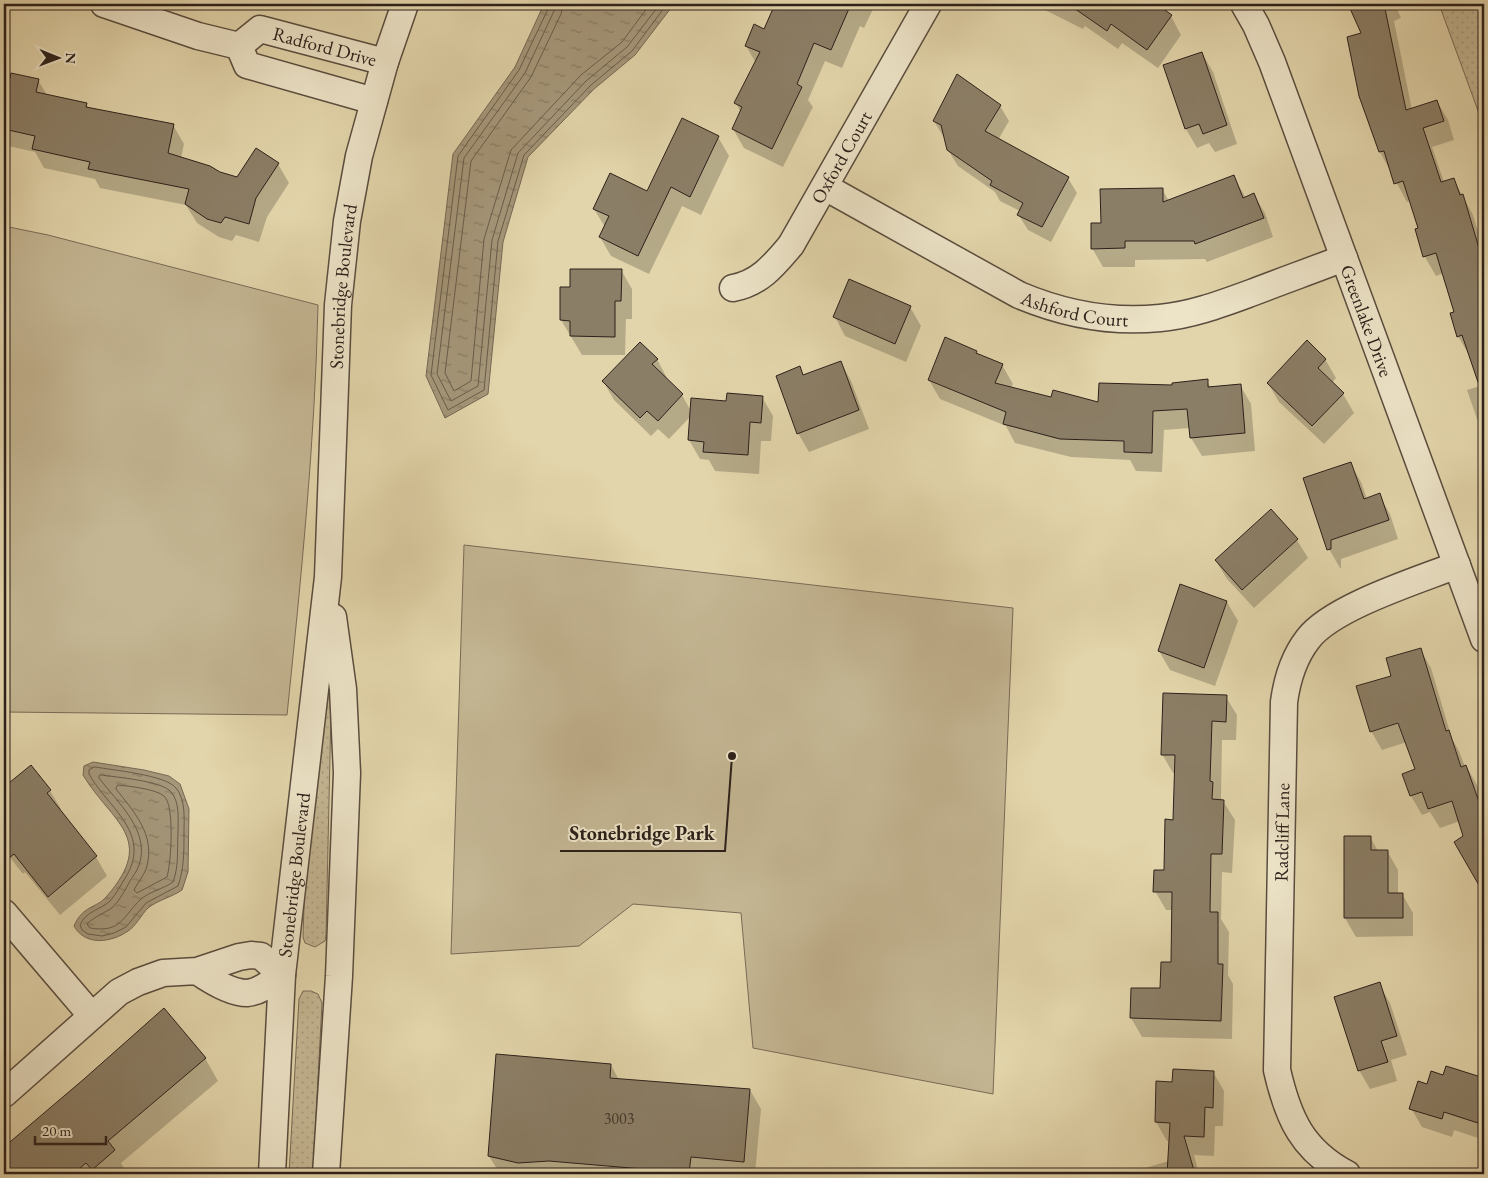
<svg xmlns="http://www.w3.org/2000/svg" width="1488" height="1178" font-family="'EB Garamond',serif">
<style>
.grass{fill:url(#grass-dots);stroke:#786b57}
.green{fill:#c4b693;stroke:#786b57}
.water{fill:url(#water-ripples);stroke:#756754}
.shadow{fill:#0003}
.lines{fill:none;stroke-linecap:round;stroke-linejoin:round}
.shore{stroke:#685c4a;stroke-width:1}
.building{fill:#8b7e66;stroke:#2c201b}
.minor-casing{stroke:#5a4d3f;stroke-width:29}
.minor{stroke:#ede4c8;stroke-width:26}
.labels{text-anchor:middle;stroke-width:4;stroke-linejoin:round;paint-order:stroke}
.number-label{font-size:16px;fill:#44382e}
.street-label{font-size:19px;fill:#2c201b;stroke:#ede4c8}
.leader{fill:none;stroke:#2c201b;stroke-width:2}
.callout-dot{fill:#2c201b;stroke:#ede4c8;stroke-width:2}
.callout-label{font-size:20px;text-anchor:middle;font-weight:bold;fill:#2c201b;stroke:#ede4c8;stroke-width:4;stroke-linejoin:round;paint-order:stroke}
</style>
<defs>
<pattern id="grass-dots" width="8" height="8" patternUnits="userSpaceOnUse" patternTransform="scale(1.25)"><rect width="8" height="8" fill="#c4b693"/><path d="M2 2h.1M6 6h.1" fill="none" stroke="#a99c7e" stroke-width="1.8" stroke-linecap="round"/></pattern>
<pattern id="water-ripples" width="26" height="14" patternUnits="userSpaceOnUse" patternTransform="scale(1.25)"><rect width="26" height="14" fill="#a5977a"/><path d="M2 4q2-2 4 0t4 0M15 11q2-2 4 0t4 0" fill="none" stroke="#877b63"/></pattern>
</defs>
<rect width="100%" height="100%" fill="#e3d5ab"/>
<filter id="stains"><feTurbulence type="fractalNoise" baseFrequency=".004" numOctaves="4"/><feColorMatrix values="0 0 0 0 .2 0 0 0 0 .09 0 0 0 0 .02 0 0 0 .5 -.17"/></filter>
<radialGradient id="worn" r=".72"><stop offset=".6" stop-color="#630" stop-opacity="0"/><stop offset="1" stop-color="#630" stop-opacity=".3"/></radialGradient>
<path class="grass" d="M1439,4H1484V127Z
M320,667H332L326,935L325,941L315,947L305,943L303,937L305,875Z
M303,991H311L318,994L322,1003L313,1174H289L299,999Z"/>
<path class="green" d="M4,226L48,235L318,305C315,442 301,579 287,715L4,712Z
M464,545L1013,608L993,1094L753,1048L741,913L633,904L579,946L451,954Z"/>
<path class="water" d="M544,4H674L635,55L594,89L528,157L503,242L488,394L445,418L426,376L453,154L515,67Z
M93,762L144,770L169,776L180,784L189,809L188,872L182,890C172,897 158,900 148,908C141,915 136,926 128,931C111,943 85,946 74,926C83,905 96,909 107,896C157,838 112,823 83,775L84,766Z"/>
<path class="shadow" d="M776,4H872L874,7L864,28L860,26L842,68L825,61L808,100L813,107L783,167L744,148L733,129L741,113L736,103L756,63L746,46L765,30Z
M1033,4H1154L1171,16L1181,35L1158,68L1122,43L1118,49L1085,26L1083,29Z
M1328,4H1343L1331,9Z
M1349,4H1395L1401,18L1394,21L1412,110L1437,101L1448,120L1454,140L1432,147L1444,182L1454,180L1473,215L1484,251V431L1477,419L1467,390L1480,386L1469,355L1458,336L1456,313L1444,273L1436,276L1425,257L1416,230L1420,229L1411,200L1407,202L1380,152L1363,34Z
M1202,53L1213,72L1237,144L1215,152L1209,143L1197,148L1186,129L1164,66Z
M38,80L47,95L86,104L89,108L173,125L184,144L181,158L220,173L238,179L278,164L289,183L267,217L259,242L236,235L232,241L219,237L197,223L186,205L100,188L95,179L44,168L35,152L4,145V102H6Z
M1000,106L1009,121L998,140L1068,178L1077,193L1051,242L1028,230L1018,214L1020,211L1000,201L995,192L958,166L948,150L946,138L943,136L934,121Z
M718,137L729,156L701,215L682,206L649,274L611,256L600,237L605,227L594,209L648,193Z
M1234,177L1246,198L1254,195L1265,213L1273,237L1207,262L1205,259L1135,260V267H1103L1092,248L1102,224L1162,189L1169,201Z
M621,270L632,289V319H626L625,355H582L561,320L571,288Z
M910,307L921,326L906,362L845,336L835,317Z
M976,352L979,356L1002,365L1013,384L1011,388L1052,399L1099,403L1207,381L1211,388L1240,385L1251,404L1255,451L1202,456L1191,438L1190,428L1164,430L1162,472L1136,471L1130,460L1071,457L1015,443L1006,426L940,399L929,380Z
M657,359L667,378L666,380L682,395L691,411L728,402L762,397L773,416L771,441H761L759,474L715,471L709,460L700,459L689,440L691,416L669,439L658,429L651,436L614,400L603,381Z
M1325,359L1336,378L1332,383L1343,394L1354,413L1324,444L1279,402L1268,383Z
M841,362L851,381L869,429L809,452L798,433L800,368L804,376Z
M1350,463L1361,482L1367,499L1379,495L1390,514L1398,539L1341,559V568H1340L1329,549Z
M1297,540L1308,558L1254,608L1227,579L1216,561Z
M1227,602L1238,621L1215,686L1170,670L1159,651Z
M1420,649L1431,668L1452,739L1459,751L1465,767L1466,766L1477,785L1484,807V892L1456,842L1465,837L1460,821L1440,828L1430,812L1422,815L1411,796L1404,774L1416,770L1407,742L1382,750L1371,731L1393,676Z
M1226,697L1237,715L1236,740H1222L1221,798L1235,820L1232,873L1222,872L1221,919L1229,932L1228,975L1233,984L1232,1039L1142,1037L1131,1018L1161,990L1172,964L1173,910H1166L1155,891L1165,872L1175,821L1176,773H1173L1162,754Z
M31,767L50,791L61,809L59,811L96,857L107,876L60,915L25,872L23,874L4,850V789Z
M1345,837H1370L1378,851H1387L1398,870V894H1402L1413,913V936L1356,937L1345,918Z
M1379,984L1390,1003L1407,1055L1391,1060L1397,1081L1370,1089L1359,1070Z
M164,1010L205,1058L218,1081L121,1163L127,1173L125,1174H4V1149Z
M611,1065L619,1080L750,1090L761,1109L755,1174H500L489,1156Z
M1447,1068L1484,1080V1140L1454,1130L1452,1137L1422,1127L1411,1108L1428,1085L1444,1077Z
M1213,1072L1224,1091L1223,1126H1215L1214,1156L1194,1155L1199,1174H1147L1145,1168L1169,1161L1170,1141H1167L1156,1122L1174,1083Z"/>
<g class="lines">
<path class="shore" d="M549,4L548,9L519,70L458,156L431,375L448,410L484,390L498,241L524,155L591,85L632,51L667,4
M555,4L554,11L525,73L464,158L437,374L451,401L478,386L492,240L518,153L586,81L627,47L660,4
M563,4L561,14L531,77L471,161L445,373L454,391L471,381L484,239L511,150L581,75L622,42L650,4
M95,767C112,770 166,775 176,788C186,800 184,819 184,833C184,852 184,869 178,886L146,903L126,927L114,933L102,936L88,934L82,930L80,925C86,911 100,910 110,901C117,893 122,883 127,875C151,832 108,808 89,774V770Z
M101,775C115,777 163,781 171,792C180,802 178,820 178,833C177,850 179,866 173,882C163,889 151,891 141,899C122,917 122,933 90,928L87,924C95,916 105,913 113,907C120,900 125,890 130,881C133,876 137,871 139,865C151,831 117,802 99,778V776Z
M118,785C128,786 156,789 164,796C175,805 171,864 167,877L137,893L134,890C138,882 145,874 147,866C155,834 134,812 116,789Z"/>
</g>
<path class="building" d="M775,4H851L831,50L814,43L797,84L802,87L772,149L732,129L742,107L734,103L760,52L745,46L754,24L764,29Z
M1068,4H1156L1172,15L1147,50L1111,24L1107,31Z
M1348,4H1384L1406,110L1437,100L1444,121L1423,128L1441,182L1454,178L1460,195L1463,194L1484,265V390L1481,391L1462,335L1457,337L1450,313L1454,312L1436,253L1423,257L1415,229L1418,228L1403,181L1394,184L1384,151L1379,152L1359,96L1347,37L1361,33Z
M1202,52L1227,125L1203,134L1199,124L1185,129L1163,65Z
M11,73L39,79L36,92L87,103L86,107L174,124L168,153L210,166L220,172L237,177L256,148L279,163L256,198L249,224L225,217L221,223L207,219L185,204L189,189L88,169L90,162L32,149L35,136L4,129V105Z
M957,74L1001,105L985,131L1069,177L1042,227L1017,215L1023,203L990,185L992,181L947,150L941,125L933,121Z
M682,118L719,136L690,197L671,187L638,256L599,237L609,216L593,209L610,173L647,191Z
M1234,175L1243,198L1254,193L1264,218L1195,244L1194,241H1125V248L1091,249V223H1101L1100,189L1163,188V202Z
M570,269H622L621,301H615V337L570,336V321L560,320V287H570Z
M849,279L911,306L895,344L833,317Z
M945,337L977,351L976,353L1003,364L995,383L1051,397L1053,390L1098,402L1099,383L1172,385V383L1208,379V387L1241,384L1245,433L1190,438L1187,409L1153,411L1152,453L1124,452V441L1060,439L1003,424L1006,412L928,380Z
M1307,340L1326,359L1318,368L1344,393L1312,426L1267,383Z
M640,342L658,359L652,364L683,394L658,421L647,411L640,418L602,381Z
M841,361L859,410L797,434L776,376L800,366L803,375Z
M727,393L763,396L761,423L750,422L748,455L703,452L704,442L688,440L691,398L726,401Z
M1351,462L1364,499L1380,493L1389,520L1331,540V549L1327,550L1303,478Z
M1271,509L1298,539L1242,590L1215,560Z
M1180,584L1227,601L1204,668L1158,651Z
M1421,648L1446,731L1449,730L1461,767L1466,765L1484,816V894L1454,842L1463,836L1452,801L1428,809L1422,792L1410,796L1402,774L1415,769L1398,723L1370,732L1356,686L1391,676L1386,658Z
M1163,693L1227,695L1226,722L1212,721L1210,781L1213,782L1212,799L1224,800L1222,854H1211L1210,912H1218V964H1223L1221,1021L1130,1018L1131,988H1160L1161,962H1171L1172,892H1153L1154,870H1164L1165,819L1173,820L1175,755H1161Z
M31,765L51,790L47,793L97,856L48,897L14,854L4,862V787Z
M1344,836H1371V850H1388V893H1403V918H1344Z
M1380,982L1397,1036L1381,1041L1388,1062L1358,1071L1334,997Z
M164,1008L206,1058L108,1141L115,1150L92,1170L86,1163L73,1174H4V1147L84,1079Z
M496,1054L611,1064L610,1078L750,1089L744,1162L691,1157L689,1173L549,1161L518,1163L488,1156Z
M1446,1066L1484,1078V1105L1478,1123L1444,1112L1442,1119L1409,1109L1418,1081L1427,1084L1431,1071L1443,1075Z
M1173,1069L1214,1071L1213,1108L1205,1107L1204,1137L1184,1136L1195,1174H1167L1170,1123L1155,1122L1156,1081L1172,1082Z"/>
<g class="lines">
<defs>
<g id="minor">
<path d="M104,4L198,36L239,46"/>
<path id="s1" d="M1244,4L1256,25L1272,62L1484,639"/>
<path id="s2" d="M239,46L260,29L385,62"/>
<path d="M239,46L247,65L374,101"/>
<path id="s3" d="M825,187L1019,295C1064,314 1111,323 1160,318C1192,315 1221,304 1251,293C1282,281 1313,270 1344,258"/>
<path id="s4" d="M733,288C760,283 774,265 791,245L928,4"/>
<path d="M4,913L91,1015"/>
<path d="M4,1094L119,992L138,982L163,973L197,971L239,957L251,955L261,956L282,975C272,982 260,992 247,993C231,993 210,980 197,971"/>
<path id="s5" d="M272,1174L282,975L328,577L338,305L347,221L359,156L385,62L405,4"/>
<path d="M326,1174L339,976L347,773L343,689L333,617"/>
<path id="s6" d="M1347,1174C1302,1150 1288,1118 1277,1070L1284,702C1287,680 1294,657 1308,639C1332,607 1419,580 1457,565"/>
</g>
</defs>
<use href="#minor" class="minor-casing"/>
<use href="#minor" class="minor"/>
</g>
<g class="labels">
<g class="number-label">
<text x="619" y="1124">3003</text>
</g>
<g class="street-label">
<text dy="7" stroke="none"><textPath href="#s2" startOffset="94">Radford Drive</textPath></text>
<text dy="7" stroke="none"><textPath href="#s4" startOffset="175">Oxford Court</textPath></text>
<text dy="7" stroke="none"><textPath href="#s5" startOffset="891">Stonebridge Boulevard</textPath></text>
<text dy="7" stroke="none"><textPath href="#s3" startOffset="280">Ashford Court</textPath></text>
<text dy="7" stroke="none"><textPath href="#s1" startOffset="340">Greenlake Drive</textPath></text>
<text dy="7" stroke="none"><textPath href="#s6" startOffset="368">Radcliff Lane</textPath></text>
<text dy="7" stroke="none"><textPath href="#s5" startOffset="300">Stonebridge Boulevard</textPath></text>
</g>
</g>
<path class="leader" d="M732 756L725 851H560"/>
<circle class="callout-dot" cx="732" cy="756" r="5"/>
<g class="callout-label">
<text x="642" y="840">Stonebridge Park</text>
</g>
<rect width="1488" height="1178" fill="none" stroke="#e3d5ab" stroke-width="20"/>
<rect x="5" y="5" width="1478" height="1168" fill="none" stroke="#2c201b" stroke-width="2.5"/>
<rect x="10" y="10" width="1468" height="1158" fill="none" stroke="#2c201b"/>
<g transform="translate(58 58) rotate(91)" stroke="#ede4c8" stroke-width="4" paint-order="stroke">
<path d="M0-4L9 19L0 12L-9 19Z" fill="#2c201b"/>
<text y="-8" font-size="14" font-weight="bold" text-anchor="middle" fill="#2c201b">N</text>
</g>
<path d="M35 1136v8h71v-8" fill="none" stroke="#2c201b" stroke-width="2.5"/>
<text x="42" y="1136" font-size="15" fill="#2c201b" stroke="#ede4c8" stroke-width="4" paint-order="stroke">20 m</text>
<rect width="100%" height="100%" filter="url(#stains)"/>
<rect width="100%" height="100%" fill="url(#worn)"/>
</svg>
